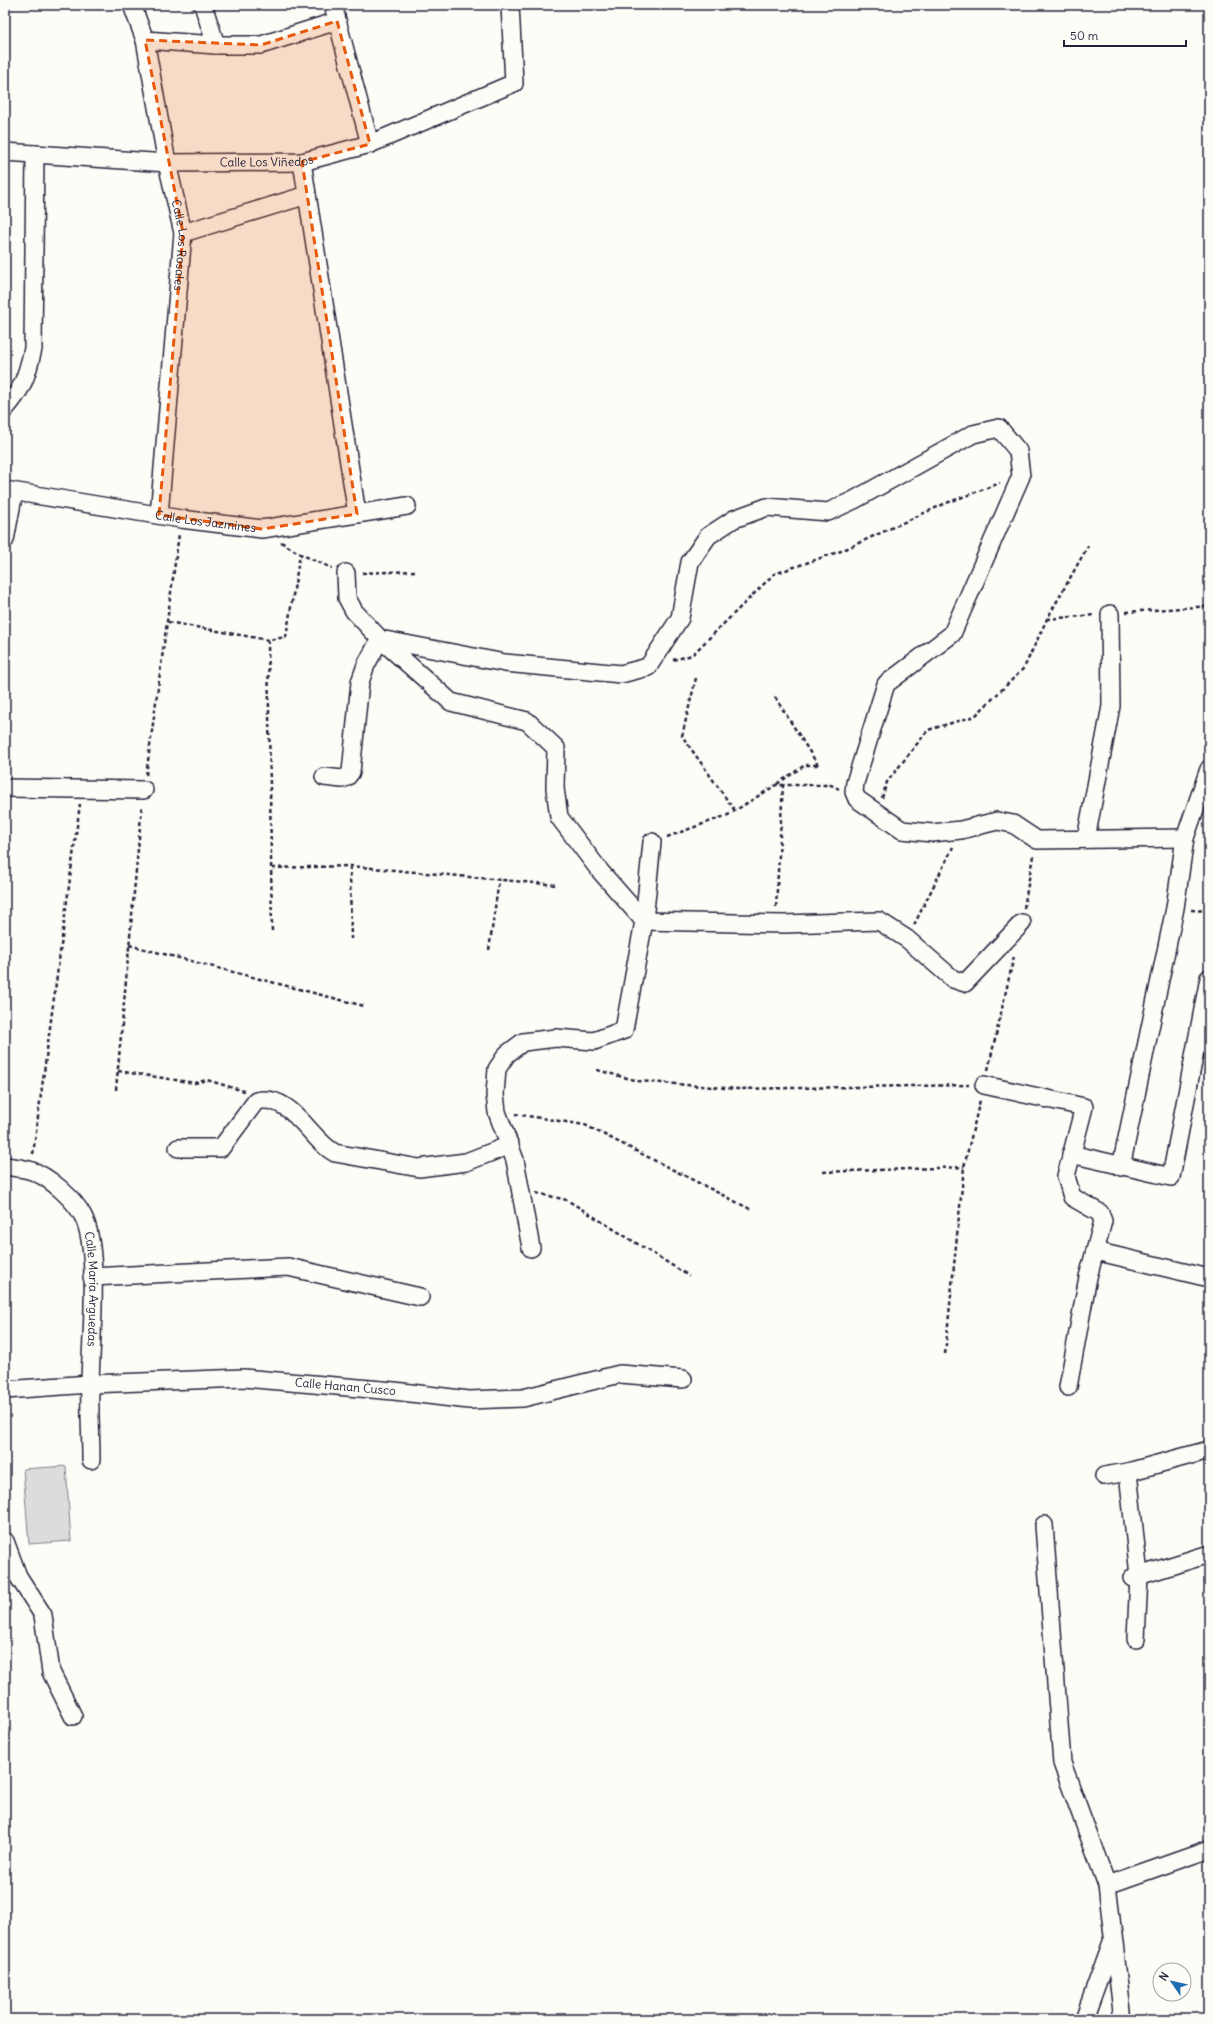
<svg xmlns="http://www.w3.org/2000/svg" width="1214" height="2024" font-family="Delius,sans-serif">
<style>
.green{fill:#dddcdb;stroke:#807f8b}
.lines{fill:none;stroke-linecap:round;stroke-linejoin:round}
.minor-casing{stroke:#22223b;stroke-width:20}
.path{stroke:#22223b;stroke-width:2.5;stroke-dasharray:4 3;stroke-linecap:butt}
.minor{stroke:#fdfcf7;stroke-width:17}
.marked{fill:#e8590c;fill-opacity:0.2;stroke:#e8590c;stroke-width:3;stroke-dasharray:8 5;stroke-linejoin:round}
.labels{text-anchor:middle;stroke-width:3.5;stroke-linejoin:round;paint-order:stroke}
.street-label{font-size:12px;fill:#22223b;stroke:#fdfcf7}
</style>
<rect width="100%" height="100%" fill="#fdfcf7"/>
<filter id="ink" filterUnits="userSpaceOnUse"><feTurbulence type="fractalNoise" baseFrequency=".025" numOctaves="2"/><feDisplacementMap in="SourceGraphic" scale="8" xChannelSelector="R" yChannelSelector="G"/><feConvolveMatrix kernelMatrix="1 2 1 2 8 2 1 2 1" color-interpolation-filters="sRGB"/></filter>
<g filter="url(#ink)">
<path class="green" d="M66,1466L71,1541L29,1544L23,1469Z"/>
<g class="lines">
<defs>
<g id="minor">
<path id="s1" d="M132,5L145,40L167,163L183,233L159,515"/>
<path d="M203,5L216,45"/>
<path d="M333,5L370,144"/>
<path d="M145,40L216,45H261L337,21"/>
<path id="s2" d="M5,152L167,163L302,162L370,144L514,83L510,5"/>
<path d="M302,162L357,514"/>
<path d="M183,233L307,195"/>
<path d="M5,409C23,389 27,375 33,349L35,154"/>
<path id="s3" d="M5,490L181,519L262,529L407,506"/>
<path d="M5,540L14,492"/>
<path d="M346,573L347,598L354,611L380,639L505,663L621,674L648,667L680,618L690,562L708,536L734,519L767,507L828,512L854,500L973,434L999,428L1018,451L1021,476L952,634L886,684L855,783L854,792L857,799L902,830L932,833L961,830L997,821L1013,824L1037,840L1185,838"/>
<path d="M324,777L342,779L347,777L351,772L360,682L366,665L380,639L451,702L527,721L556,748L555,788L559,817L600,871L644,921L624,1030L594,1041L556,1038L523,1042L507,1054L497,1069L495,1094L497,1112L515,1160L531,1248"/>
<path d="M5,788L144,790"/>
<path d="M1086,839L1111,706L1110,614"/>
<path d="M652,842L644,921L784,924L879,921L907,939L953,979L965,983L1022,923"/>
<path d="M984,1085L1084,1107L1066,1176L1072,1197L1100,1213L1103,1221L1088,1277L1068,1387"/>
<path d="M178,1148H221L256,1101C292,1093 309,1139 335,1153L419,1168L466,1162L510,1145"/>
<path d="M1071,1154L1171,1177L1209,978"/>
<path id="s4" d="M5,1166C13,1167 21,1168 29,1170C48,1175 74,1199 83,1216C100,1248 91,1342 90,1381C89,1408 91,1434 91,1460"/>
<path d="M1121,1167L1175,908L1185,838L1209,769"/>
<path d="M1095,1251L1209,1278"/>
<path d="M92,1277L288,1267L420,1297"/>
<path id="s5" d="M5,1390L90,1384L244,1378L394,1391L469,1400L523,1398L620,1374L683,1379"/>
<path d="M1128,1472L1139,1576L1136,1639"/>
<path d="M1104,1476L1128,1472L1209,1450"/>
<path d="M1044,1525L1062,1763L1107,1885L1123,2019"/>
<path d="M5,1541L18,1576L43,1615L51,1672L73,1716"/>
<path d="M1132,1578L1209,1554"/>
<path d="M1107,1885L1209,1849"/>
<path d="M1084,2019L1112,1942"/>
</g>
</defs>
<use href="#minor" class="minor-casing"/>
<path class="path" d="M281,542L300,554L332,568
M362,573L417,571
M1126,612L1209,606
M1047,619L1095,615
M168,622L268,640L286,637L300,554
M268,640L272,933
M673,660L692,655L774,574L841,551L944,504L1000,483
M696,678L682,736L735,811
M775,697L818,765
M146,775L179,534
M777,784L805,765H818
M882,798L887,782L928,730L975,716L1024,668L1047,619L1088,546
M667,837L728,815L776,785H831L839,789
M350,866L351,939
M272,868L350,866L557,885
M776,907L783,785
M1024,908L1033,856
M1191,910L1209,911
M914,925L953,847
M129,945L364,1006
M489,950L499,880
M597,1070L638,1081L737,1089L969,1085
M988,1070L1014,956
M118,1071L195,1083L207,1080L244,1091
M116,1090L142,805
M515,1114L585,1125L750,1209
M33,1154L80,804
M823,1172L964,1167
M536,1193L567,1200L689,1276
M945,1354L964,1167L980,1100"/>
<use href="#minor" class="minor"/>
</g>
</g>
<path class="marked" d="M337,21L370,144L302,162L357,514L262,529L159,515L183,233L145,40L261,45Z"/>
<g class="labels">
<g class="street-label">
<text dy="4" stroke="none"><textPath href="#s2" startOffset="262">Calle Los Viñedos</textPath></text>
<text dy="4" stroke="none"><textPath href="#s1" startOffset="246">Calle Los Rosales</textPath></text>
<text dy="4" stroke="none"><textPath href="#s3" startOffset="203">Calle Los Jazmines</textPath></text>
<text dy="4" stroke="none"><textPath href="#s4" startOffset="171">Calle María Arguedas</textPath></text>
<text dy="4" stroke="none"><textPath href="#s5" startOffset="341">Calle Hanan Cusco</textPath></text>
</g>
</g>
<rect width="1214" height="2024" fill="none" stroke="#fdfcf7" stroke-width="20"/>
<rect x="10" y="10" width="1194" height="2004" fill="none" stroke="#22223b" stroke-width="1.5" filter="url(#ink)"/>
<g transform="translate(1172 1982) rotate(304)"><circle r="19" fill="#fdfcf7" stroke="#a5a5ac"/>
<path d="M0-3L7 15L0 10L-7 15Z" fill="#1f6fb2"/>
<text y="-6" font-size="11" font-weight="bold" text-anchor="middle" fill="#22223b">N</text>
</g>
<path d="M1064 40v6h122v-6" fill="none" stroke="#22223b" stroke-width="2"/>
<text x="1070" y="40" font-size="12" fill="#22223b" stroke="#fdfcf7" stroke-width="3" paint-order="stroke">50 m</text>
</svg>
